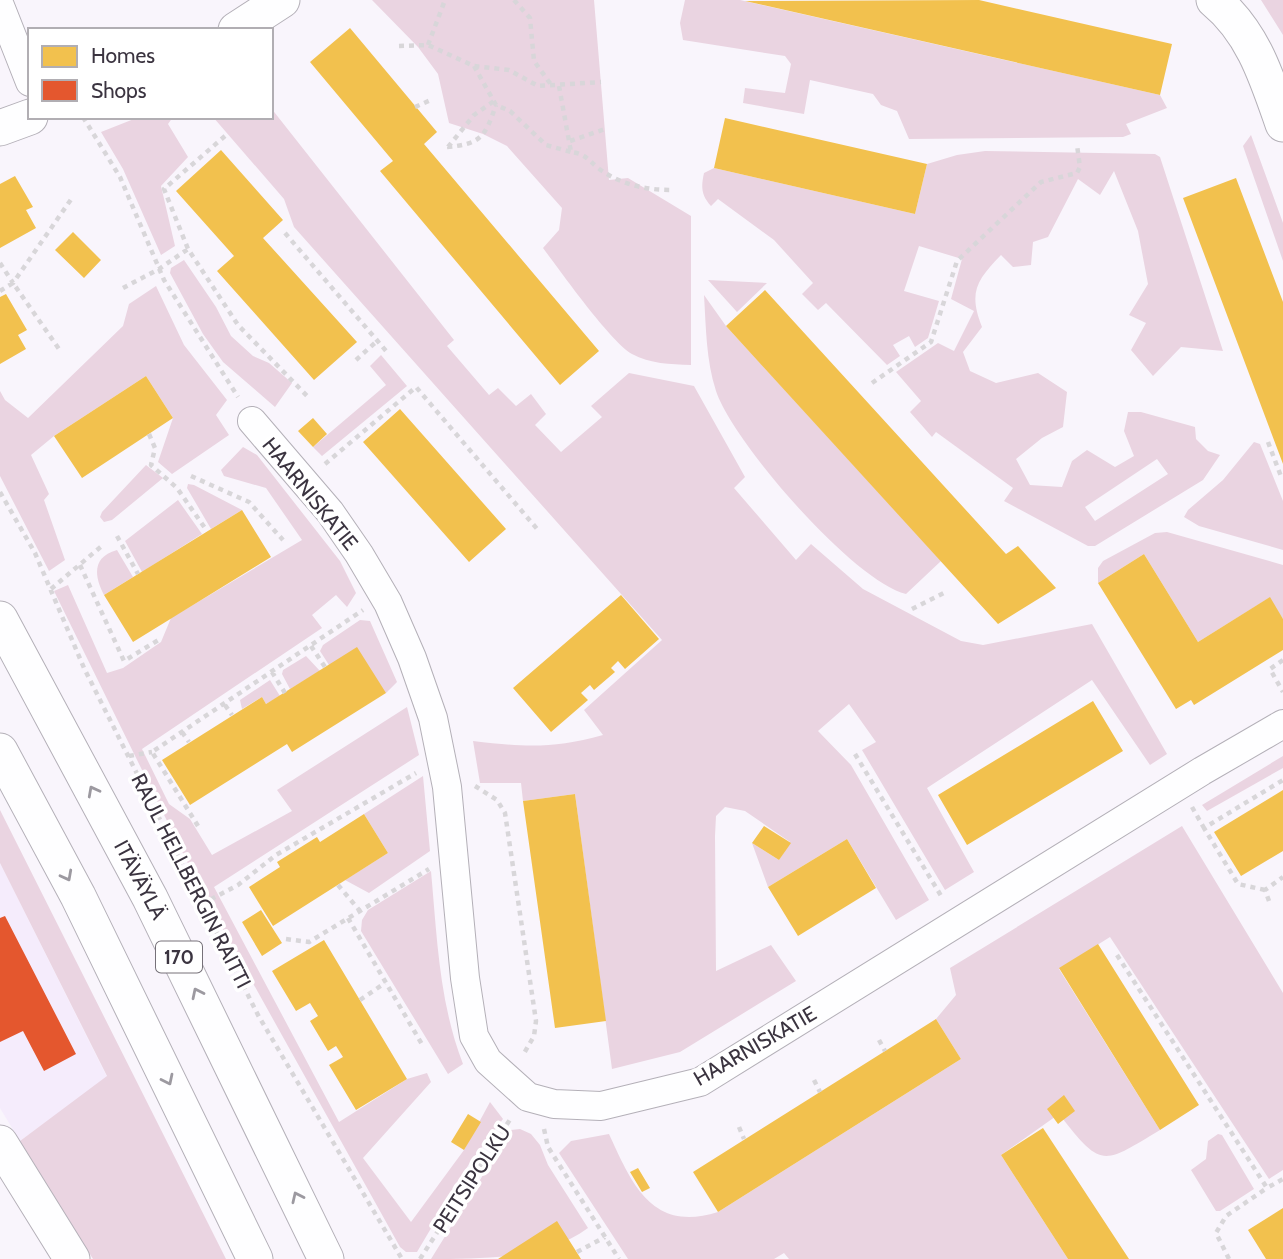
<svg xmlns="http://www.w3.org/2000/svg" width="1283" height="1259" font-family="Cabin,sans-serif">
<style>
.built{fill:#f5ecfc}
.green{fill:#ead4e1;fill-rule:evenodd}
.homes{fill:#f2c14e}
.shops{fill:#e4572e}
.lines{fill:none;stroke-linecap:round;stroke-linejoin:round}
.minor-casing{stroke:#b4b0b8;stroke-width:30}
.major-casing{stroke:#b4b0b8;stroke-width:37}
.path{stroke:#d8d6d9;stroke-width:4.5;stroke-dasharray:5 5;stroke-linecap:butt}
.minor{stroke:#fefeff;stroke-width:28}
.major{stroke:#fefeff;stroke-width:35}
.oneway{stroke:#9c99a0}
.labels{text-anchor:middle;stroke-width:7;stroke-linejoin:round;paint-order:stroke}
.shield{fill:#fff;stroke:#767179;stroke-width:2}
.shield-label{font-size:19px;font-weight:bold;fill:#3b3440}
.street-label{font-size:21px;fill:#3b3440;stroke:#fff}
</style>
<rect width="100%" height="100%" fill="#f9f5fc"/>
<path class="built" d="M0,863L107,1077L20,1141L0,1108Z"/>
<path class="green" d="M372,0H594L609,180L628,178L691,216V365C670,364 650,364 632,354C610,341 561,272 543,248L559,230L562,208L507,146L483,134L449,123L438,74L418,47Z
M685,0H740L1160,95L1167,108L1126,124L1131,134L1123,137L909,139L897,111L881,105L873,94L810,80L804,114L743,103L745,88L785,93L791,64L785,56L683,40L680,23Z
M1261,0H1283V35Z
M271,108L454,340L447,346L489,395L498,388L516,406L531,394L546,414L535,425L561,452L602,417L591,406L629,373L694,386L745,477L734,488L796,560L811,544L863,589L961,641L983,645L1092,624L1167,754L1150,765L1092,680L927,788L974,872L945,890L862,750L876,742L849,704L818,731L851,765L929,900L896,920L847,839L768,887L752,843L779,860L790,842L745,811L725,807L716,816L715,836L716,971L771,945L796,981L680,1052L612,1069L575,794L523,801L521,783H480L473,741C525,747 552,749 603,735L584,710L662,640L294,227L284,199L213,117H271Z
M139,117H173L168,124L188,157L161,186L175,246L161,255L123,169L101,132Z
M1251,135L1283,223V261L1243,146Z
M985,151L1155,154L1160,157L1223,351L1181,347L1153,376L1131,350L1146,323L1129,315L1148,284L1138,231L1114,171L1100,195L1078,179L1048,237L1033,242L1031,265L1013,267L1001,255C977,280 968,292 982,327L963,352L970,371L996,383L1038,373L1067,392L1063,427L1042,438L1016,459L1030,485L1062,487L1072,461L1087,450L1115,467L1134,456L1124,431L1128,412H1141L1195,427L1196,439L1208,451L1220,455L1203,480L1095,546H1088L1004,501L1013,488L936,432L932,437L910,412L921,401L896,372L938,343L954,351L974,311L951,299L962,259L919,246L904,291L939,301L928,338L915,347L909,336L893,345L900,356L887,365L826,303L818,310L802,294L813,283L774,240L718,199L711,206C701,195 701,187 704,173L714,168L915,214L927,164L957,155ZM1157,459L1168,474L1095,521L1085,507Z
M184,260L216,307L231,336L253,356L269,363L292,383L275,407L223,362L203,334L170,273L171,268Z
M708,280L767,283L737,312Z
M156,286L184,345L227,400L216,415L229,435L172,474L158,462L173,418L146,376L54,436L31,455L49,494L44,500L65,560L49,571L0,476V391L5,400L28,418L123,326L129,304Z
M704,295L726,326L941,561L906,594C853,581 733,442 716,391C706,360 706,327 704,295Z
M381,355L407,386L322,456L313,447L386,385L370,366Z
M1254,442L1260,444L1283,501V550L1199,526L1184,517L1188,510L1223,480Z
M243,447L257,455L340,561L356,593L347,607L336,595L312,615L322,628L142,749L169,804L190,819L212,855L292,811L277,790L407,707L419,755L214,887L339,1122L407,1079L427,1073L431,1082L363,1158L411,1222L464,1150L490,1102L503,1119L469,1164L417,1252H406L400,1247L201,890L54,591L68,585L107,673L123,668L161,642L171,618L302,540L266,488L224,476L221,470Z
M146,465L163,478L112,520L104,522L100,517L102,512Z
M188,484L194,485L242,510L211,529L187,488Z
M178,500L202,534L142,572L125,541Z
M1167,532L1283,565V619L1269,598L1198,642L1144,554L1098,583V568L1103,561L1155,533Z
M117,550L133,577L104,595C94,576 92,557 117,550Z
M360,620L370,621L397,682L386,693L329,665L320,651L323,645Z
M306,656L320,671L290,689L282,674L283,670Z
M270,680L280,696L266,704L262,697L242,709L240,700Z
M1283,756V768L1207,811L1202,805Z
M423,776L430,851L369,893L345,880L388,853L364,814Z
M0,810L226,1259H93L20,1141L107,1076L0,863Z
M1182,826L1283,993V1170L1269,1179L1110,937L1059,969L1160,1130C1102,1165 1102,1169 1059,1114L1001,1155L1068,1259H789L784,1253L774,1259H628L559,1153L571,1141L609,1134C632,1184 652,1233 718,1212L961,1059L936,1019L956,995L950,968Z
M431,871C437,937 439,1002 463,1064L448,1074L361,931L362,920L368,910Z
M520,1129L531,1134L540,1145L548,1165L588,1228C547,1259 482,1259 431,1259L511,1130Z
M1218,1134L1222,1135L1254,1189L1220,1211H1216L1191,1170L1206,1159L1208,1141Z"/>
<path class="homes" d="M979,0L1172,44L1160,95L745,1Z
M350,28L437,132L424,144L599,351L560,385L380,171L393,161L310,62Z
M725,118L927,164L915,214L714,168Z
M221,150L283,220L263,238L357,342L314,380L217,271L234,256L176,191Z
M15,176L33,207L26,210L36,228L0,248V184Z
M1236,178L1283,302V464L1183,198Z
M73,232L101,260L84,278L55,250Z
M765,290L1006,554L1018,546L1056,588L998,624L726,326Z
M6,294L27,330L18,335L26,349L0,364V297Z
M146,376L173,418L82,478L54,436Z
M400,409L506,529L469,562L363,442Z
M313,418L327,434L313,447L298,431Z
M242,510L271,557L133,642L104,595Z
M1144,554L1198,642L1270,597L1283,619V650L1194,705L1191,700L1176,709L1098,583Z
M621,595L659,639L625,669L618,661L611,668L615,672L594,690L590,685L581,693L588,700L551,732L513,688Z
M357,647L386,693L292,752L287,744L190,805L162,760L262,697L266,704Z
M1093,701L1123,751L967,845L938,795Z
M1283,790V851L1241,876L1214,832Z
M575,794L606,1021L555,1028L523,801Z
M364,814L388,853L273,926L249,887L280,867L277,862L317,837L320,842Z
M764,826L791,843L779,860L752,843Z
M847,839L876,888L798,936L768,887Z
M261,910L282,943L262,956L242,922Z
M324,940L407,1079L356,1110L329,1065L343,1057L336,1046L328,1051L310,1021L318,1016L310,1003L296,1011L272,971Z
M1098,944L1199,1105L1160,1130L1059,968Z
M936,1019L961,1059L718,1212L693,1172Z
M1064,1095L1075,1111L1058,1124L1047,1109Z
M468,1114L481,1122L464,1150L451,1142Z
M1043,1128L1064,1160L1129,1259H1068L1001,1155Z
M638,1168L650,1188L642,1192L630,1172Z
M1283,1208V1259H1266L1248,1230Z
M557,1221L581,1259H498Z"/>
<path class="shops" d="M5,916L76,1054L44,1071L23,1031L0,1042V918Z"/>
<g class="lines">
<defs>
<path id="minor" d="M0,6L30,82
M252,421L330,512L359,554L388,603L412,658L433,718L447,787L465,978L474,1036L488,1061L528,1097L554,1104L601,1106L700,1082L1202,771L1283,724"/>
<path id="major" d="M1214,0C1253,32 1267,78 1283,124
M236,30L282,0
M0,128L30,117
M0,619L150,898L326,1259
M0,751L78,896L255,1259
M0,1143L72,1259"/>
</defs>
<use href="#minor" class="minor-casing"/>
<use href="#major" class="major-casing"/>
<path class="path" d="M514,0L530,18L534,61L552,86
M428,45L445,0
M399,46L428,45L474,66L509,70L538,86L601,82
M474,66L496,105L510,111L546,145L571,152
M559,86L571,152C586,154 587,159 598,168C619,184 645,190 671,190
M415,107L433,99
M83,117L120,177L164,280L238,397
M225,136L164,189L188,249L238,325L310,399
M570,141L605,129
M447,147C481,144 485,137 496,105
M448,147L474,115L494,101
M285,233L387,352
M0,263L13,283L72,198
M123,288L159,269L188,249
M0,291L13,283L59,349
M356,360L377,341
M872,383L931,342L957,261L1041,182L1077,173L1080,167L1077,145
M149,434L155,448L151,465L177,488L207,531
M1268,442L1282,479
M325,464L416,387L538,530
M191,476L249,502L283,540
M0,492L35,553L84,668L258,1015L402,1259
M117,536L138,574
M80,565L124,661L160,639
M51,589L104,544
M912,609L944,593
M311,646L325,667
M1283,660L1270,669L1283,692
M272,672L285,693
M225,705L232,715
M182,732L189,742
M855,754L943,899
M129,756L152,752
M475,786L497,800L505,813L536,1021L534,1036L523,1055
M1192,807L1204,828
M198,826L152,752L363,610
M338,885L360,911
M1265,890L1238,884L1204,828L1283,780
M1269,901L1265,890L1283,877
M202,904L238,885L276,855L416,773
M348,918L423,1046
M286,939L309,942L429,869
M1117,955L1267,1188L1283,1179
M360,1000L385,983
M879,1040L885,1051
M814,1080L820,1092
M739,1127L744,1139
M544,1129L548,1147L619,1259
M577,1252L605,1237
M420,1259L511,1118
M1229,1259L1216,1233L1226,1216L1267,1188"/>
<use href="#minor" class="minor"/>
<use href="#major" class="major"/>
</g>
<defs><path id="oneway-chevron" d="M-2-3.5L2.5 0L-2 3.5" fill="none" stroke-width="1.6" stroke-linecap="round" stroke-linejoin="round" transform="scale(1.75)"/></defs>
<g class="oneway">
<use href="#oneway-chevron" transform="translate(93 791) rotate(-118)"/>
<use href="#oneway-chevron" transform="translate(67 876) rotate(62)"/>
<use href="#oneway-chevron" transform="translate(197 993) rotate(-116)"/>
<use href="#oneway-chevron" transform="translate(168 1080) rotate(64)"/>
<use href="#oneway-chevron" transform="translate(297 1197) rotate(-115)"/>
</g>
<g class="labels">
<rect class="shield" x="156" y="941.5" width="46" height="31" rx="5"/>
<g class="shield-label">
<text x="179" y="964">170</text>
</g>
<g class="street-label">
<text transform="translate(310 494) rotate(51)" y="7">HAARNISKATIE</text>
<text transform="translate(140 880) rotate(62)" y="7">ITÄVÄYLÄ</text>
<text transform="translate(191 881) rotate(63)" y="7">RAUL HELLBERGIN RAITTI</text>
<text transform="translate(755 1046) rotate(-30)" y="7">HAARNISKATIE</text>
<text transform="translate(472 1179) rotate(-57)" y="7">PEITSIPOLKU</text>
</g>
</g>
<rect x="28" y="28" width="245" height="91" fill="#ffffff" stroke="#b1aeb3" stroke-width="2"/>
<rect x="42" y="46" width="35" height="21" fill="#f2c14e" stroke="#b1aeb3" stroke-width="2"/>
<text x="91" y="63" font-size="21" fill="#3b3440">Homes</text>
<rect x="42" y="80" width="35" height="21" fill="#e4572e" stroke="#b1aeb3" stroke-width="2"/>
<text x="91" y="98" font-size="21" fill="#3b3440">Shops</text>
</svg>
